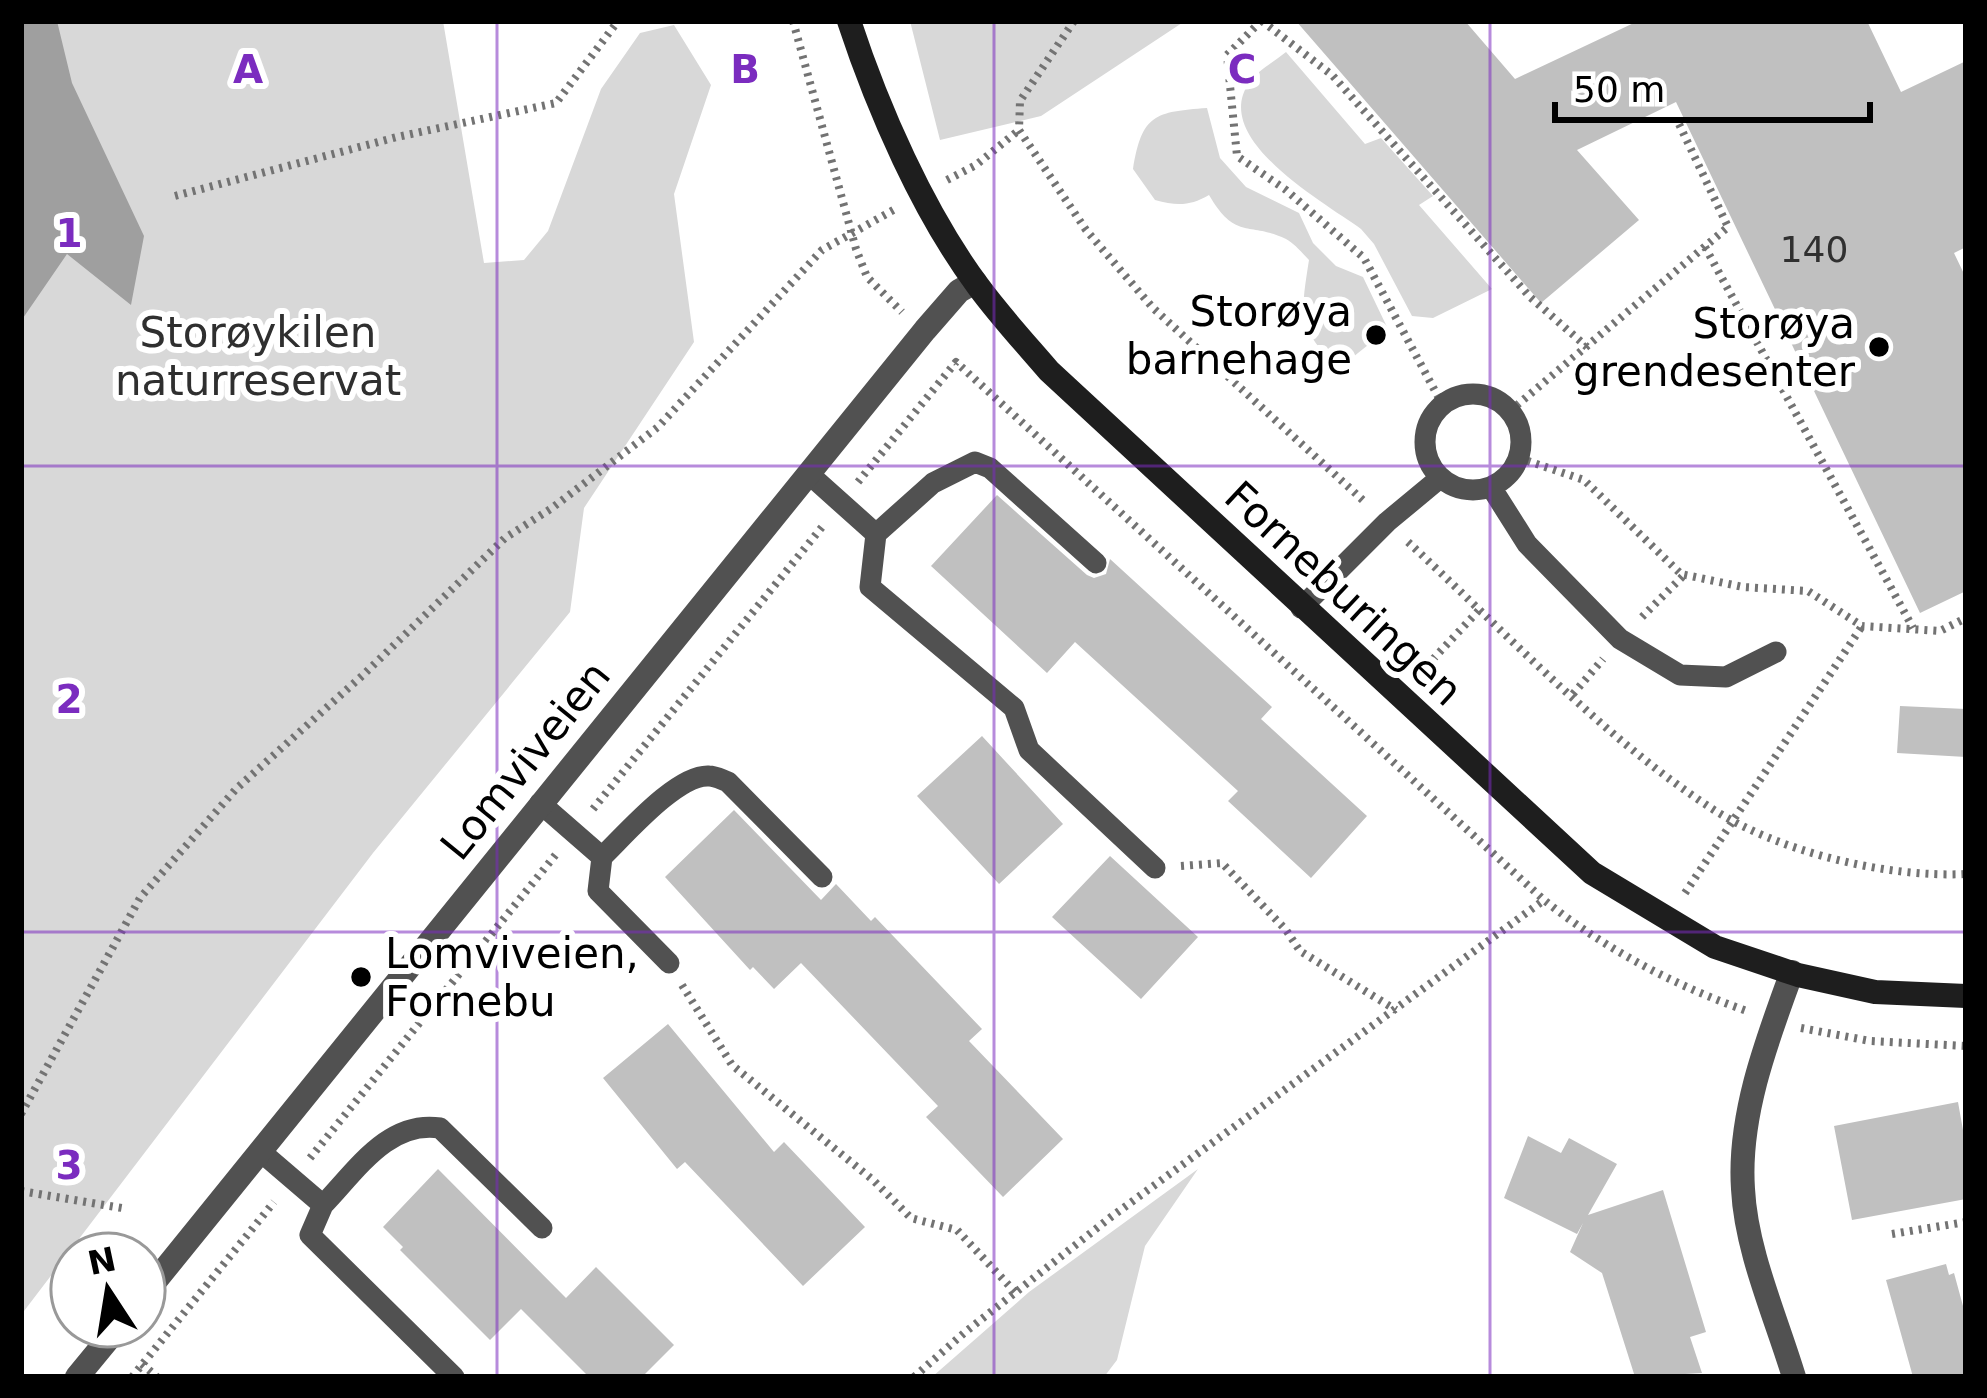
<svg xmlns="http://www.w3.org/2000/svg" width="1987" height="1398" font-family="'DejaVu Sans',sans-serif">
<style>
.green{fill:#d8d8d8}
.water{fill:#9f9f9f}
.building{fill:#c0c0c0}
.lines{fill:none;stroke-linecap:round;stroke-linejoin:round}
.path{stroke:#737373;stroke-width:8;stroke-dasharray:3 6;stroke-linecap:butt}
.lane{stroke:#515151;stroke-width:21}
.street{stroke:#515151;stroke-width:24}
.secondary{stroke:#1e1e1e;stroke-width:24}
.grid{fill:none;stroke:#7b2cbf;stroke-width:3;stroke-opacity:0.55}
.poi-dot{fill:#000;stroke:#fff;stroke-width:4.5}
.labels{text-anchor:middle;stroke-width:12;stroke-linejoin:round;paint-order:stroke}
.number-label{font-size:36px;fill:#303030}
.poi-label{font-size:42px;fill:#000;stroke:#fff;text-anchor:end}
.park-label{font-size:42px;fill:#2f2f2f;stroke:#fff}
.street-label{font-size:42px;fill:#000;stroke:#fff}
.grid-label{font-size:39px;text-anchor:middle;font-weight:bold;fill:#7b2cbf;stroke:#fff;stroke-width:12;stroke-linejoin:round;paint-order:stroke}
</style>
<rect width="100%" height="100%" fill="#fff"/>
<path class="green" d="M21,21H443L484,263L524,260L548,231L601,89L640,33L674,25L711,85L674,194L694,342L584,508L570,612L373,853L21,1315Z
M910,21H1185L1041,116L940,140Z
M1286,52L1365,144L1381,138L1433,196L1419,205L1492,289L1433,318L1412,316L1374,244L1361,229C1325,203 1210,139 1249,83C1257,71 1275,61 1286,52Z
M1207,108L1220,158L1246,187L1299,213L1313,243L1336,266L1363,277L1388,329L1338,369C1298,327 1300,317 1309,260C1302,253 1294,243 1286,239C1248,221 1236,241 1209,195C1190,206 1177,206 1155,200L1133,169C1142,114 1155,112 1207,108Z
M1198,1169L1145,1246L1117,1360L1104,1377H932L1029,1292Z"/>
<path class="water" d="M21,21H57L72,83L144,236L131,305L67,254L21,321Z"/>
<path class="building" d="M1296,21H1465L1515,79L1638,21H1867L1901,92L1966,61V247L1954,253L1966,278V591L1920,613L1676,102L1577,150L1639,220L1541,303Z
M997,495L1087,575L1094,578L1106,574L1110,559L1272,707L1261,719L1367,816L1311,878L1228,801L1238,791L1075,642L1047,673L931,566Z
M1900,706L1966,709V757L1897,753Z
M982,736L1063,824L999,884L917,796Z
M734,810L821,900L836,884L871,921L875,917L982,1029L969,1041L1063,1139L1003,1197L926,1117L938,1106L801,963L774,989L753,967L750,970L665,877Z
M1110,856L1198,937L1141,999L1052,917Z
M668,1024L774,1152L784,1142L865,1227L803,1286L685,1162L677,1169L603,1078Z
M1958,1102L1966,1147V1199L1852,1220L1834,1126Z
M1528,1136L1561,1153L1569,1138L1617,1164L1588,1215L1663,1190L1706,1332L1690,1337L1702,1373L1635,1377L1602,1273L1570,1252L1583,1223L1577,1234L1504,1198Z
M438,1169L566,1298L596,1267L674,1345L642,1377H589L521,1309L490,1340L400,1250L403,1247L383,1227Z
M1946,1264L1949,1275L1954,1273L1966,1317V1377H1913L1886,1280Z"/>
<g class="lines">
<path class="path" d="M793,21L856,249L867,277L902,312
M1074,21L1020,101L1019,130L1086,230L1153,308L1366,503
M1261,21L1227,55L1237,156L1286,190L1364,258L1442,404
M1262,21L1332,75L1530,297L1587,347
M947,180L976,165L1019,130
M175,196L397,137L556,103L618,21
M1705,247L1913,628
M1510,411L1728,227L1678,122
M1519,458L1584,480L1681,574L1743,587L1808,591L1862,626L1940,631L1966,618
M858,482L956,362L1544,900C1605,949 1673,985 1747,1011
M1408,542C1502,629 1605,739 1711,808C1778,852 1887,878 1966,874
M1642,617L1684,575
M1421,672L1480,609
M1573,694L1603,659
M593,809L822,527
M1181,866L1222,863L1286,930L1300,951L1396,1010
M1685,893L1862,626
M682,985L732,1065L873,1180L911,1218L957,1230L1015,1292
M1801,1028L1870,1041L1966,1046
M21,1114L140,898L237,788L362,676L505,538L552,508L658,427L822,250L897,208
M310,1158L557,853
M21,1191L122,1208
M1892,1234L1966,1222
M142,1364L157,1377
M132,1377L274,1202
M914,1377L964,1333L1111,1217L1544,900"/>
<path class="lane" d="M1425 442a48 48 0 1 1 96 0a48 48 0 1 1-96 0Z
M809,474L876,534L870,587L1014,708L1029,750L1155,868
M1491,487L1527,544L1620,639L1680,675L1726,677L1776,652
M876,534L933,483L975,462L990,468L1096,563
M1301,608L1387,522L1440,478
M540,803L602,857L598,891L669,963
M602,857C625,835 677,774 709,776C716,776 722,780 728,782L822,877
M260,1151L323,1205L310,1235L454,1377
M323,1205C356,1171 388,1120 440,1128L542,1228"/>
<path class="street" d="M1792,972C1767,1040 1738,1116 1743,1189C1746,1251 1776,1317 1794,1377
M144,1295L925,330L959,291L975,282
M77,1377L119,1326"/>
<path class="secondary" d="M849,21C878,109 923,212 978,286C1000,316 1025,343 1049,371L1592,873L1715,947L1798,975L1875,992L1966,996"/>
</g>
<path class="grid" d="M497,21V1377M994,21V1377M1490,21V1377M21,466H1966M21,932H1966"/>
<g class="poi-dot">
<circle cx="1376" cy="335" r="12"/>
<circle cx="1879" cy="347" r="12"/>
<circle cx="361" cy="977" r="12"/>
</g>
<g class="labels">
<g class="number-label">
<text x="1814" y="262">140</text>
</g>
<g class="poi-label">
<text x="1352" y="326">Storøya<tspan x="1352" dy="48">barnehage</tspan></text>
<text x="1855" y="338">Storøya<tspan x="1855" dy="48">grendesenter</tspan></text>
<text x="385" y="968" text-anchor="start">Lomviveien,<tspan x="385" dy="48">Fornebu</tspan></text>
</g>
<g class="park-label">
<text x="258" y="347">Storøykilen<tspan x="258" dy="48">naturreservat</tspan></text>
</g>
<g class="street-label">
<text transform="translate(1344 593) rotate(43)" y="15">Forneburingen</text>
<text transform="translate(525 760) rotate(-51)" y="15">Lomviveien</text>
</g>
</g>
<g class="grid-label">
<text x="248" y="83">A</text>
<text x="745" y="83">B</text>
<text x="1242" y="83">C</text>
<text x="69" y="247">1</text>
<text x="69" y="713">2</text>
<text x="69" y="1179">3</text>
</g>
<rect width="1987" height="1398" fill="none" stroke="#000000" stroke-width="48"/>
<g transform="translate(108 1290) rotate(348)"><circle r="57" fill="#ffffff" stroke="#999999" stroke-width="3"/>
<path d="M0-9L21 45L0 30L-21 45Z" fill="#000000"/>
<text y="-18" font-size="33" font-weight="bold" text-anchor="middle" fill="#000000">N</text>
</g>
<path d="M1555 102v18h315v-18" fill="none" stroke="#000000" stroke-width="6"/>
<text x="1573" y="102" font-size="36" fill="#000000" stroke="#ffffff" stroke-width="9" paint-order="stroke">50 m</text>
</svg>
